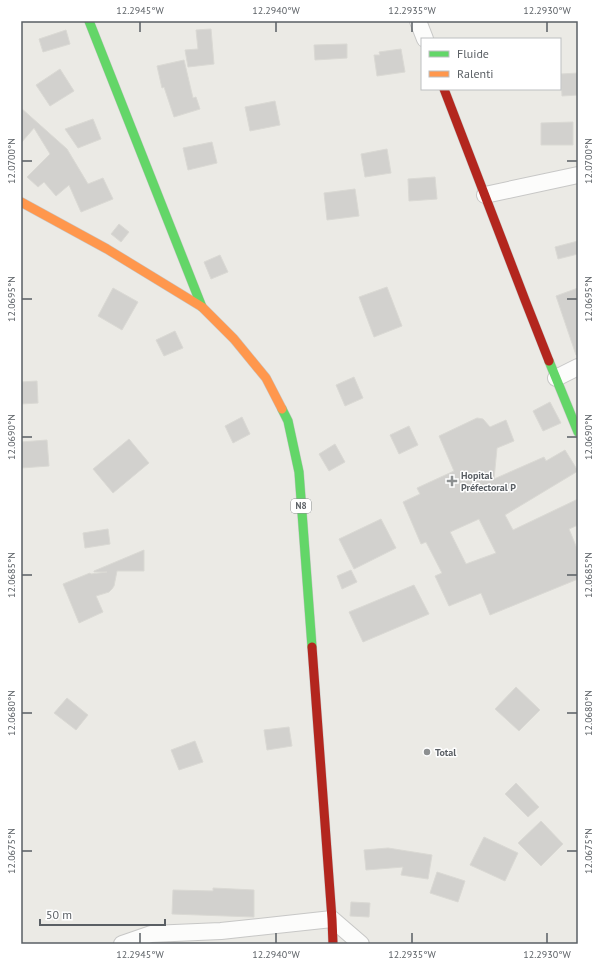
<svg xmlns="http://www.w3.org/2000/svg" width="599" height="965" font-family="'PT Sans',sans-serif">
<style>
.building{fill:#d2d1ce;stroke:#dad9d4;fill-rule:evenodd}
.lines{fill:none;stroke-linecap:round;stroke-linejoin:round}
.street-casing{stroke:#c7c7c6;stroke-width:18}
.fast-casing{stroke:#c7c7c6;stroke-width:10}
.slow-casing{stroke:#c7c7c6;stroke-width:10}
.jam-casing{stroke:#c7c7c6;stroke-width:10}
.street{stroke:#fcfcfb;stroke-width:16}
.fast{stroke:#63d668;stroke-width:9}
.slow{stroke:#ff974d;stroke-width:9}
.jam{stroke:#b3261e;stroke-width:9}
.ticks{fill:none;stroke:#5a5f64;stroke-width:1.5}
.poi-dot{fill:#8d9091;stroke:#fff;stroke-width:1.5}
.labels{text-anchor:middle;stroke-width:3;stroke-linejoin:round;paint-order:stroke}
.shield{fill:#fff;stroke:#8c8f92;stroke-width:1}
.shield-label{font-size:9px;font-weight:bold;fill:#5a5f64}
.poi-label{font-size:10px;font-weight:bold;fill:#5a5f64;stroke:#fff;text-anchor:start}
.neatline{fill:none;stroke:#5a5f64;stroke-width:1.5}
.ticks-label{font-size:10px;text-anchor:middle;fill:#5a5f64}
</style>
<rect width="100%" height="100%" fill="#ebeae5"/>
<path class="building" d="M211,29L214,64L188,67L185,50L198,49L196,30Z
M66,30L70,44L43,52L39,39Z
M347,44V58L315,60L314,45Z
M401,49L405,72L377,76L374,55H380L379,52Z
M184,60L193,98L196,97L200,109L174,117L164,87L162,88L157,66Z
M60,69L74,91L50,106L36,85Z
M578,73V95L562,96L561,74Z
M275,101L280,125L250,131L245,107Z
M21,108L67,149L88,184L103,178L113,199L81,212L69,185L56,196L44,182L38,187L27,177L50,154L34,128L21,143Z
M93,119L101,139L78,148L65,129Z
M573,122V145H541V123Z
M212,142L217,163L188,170L183,148Z
M387,149L391,173L365,177L361,154Z
M435,177L437,199L409,201L408,179Z
M355,189L359,216L327,220L324,193Z
M119,224L129,232L121,242L111,234Z
M578,241V254L558,259L555,247Z
M220,255L228,272L211,279L204,262Z
M387,287L402,326L374,337L359,297Z
M113,288L138,302L122,330L98,316Z
M578,288V355H576L556,296Z
M175,331L183,348L164,356L156,340Z
M354,377L363,398L345,406L336,385Z
M37,381L38,403L21,404V382Z
M550,402L561,423L543,431L533,411Z
M242,417L250,434L233,443L225,426Z
M477,418L483,419L490,427L506,420L514,441L497,448L494,479L544,457L546,461L565,450L578,471L505,515L513,530L578,499V525L569,529L578,551V579L490,615L481,593L449,606L435,576L442,573L426,542L421,544L403,502L420,494L417,488L454,471L439,436ZM479,519L496,553L466,564L450,532Z
M409,426L418,445L399,454L390,435Z
M129,439L149,463L113,493L93,469Z
M47,440L49,466L21,468V442Z
M335,444L345,462L329,471L319,454Z
M381,519L396,548L354,569L339,539Z
M108,529L110,544L85,548L83,533Z
M144,550V571H117L114,586L112,589L109,592L96,596L103,612L79,623L63,584L90,573L91,574L107,572H94V571Z
M351,570L357,582L342,589L337,576Z
M414,585L429,614L363,642L349,612Z
M516,687L540,710L519,731L495,709Z
M67,698L88,715L76,730L54,713Z
M289,727L292,746L267,750L264,730Z
M195,741L203,762L179,770L171,750Z
M516,783L539,807L528,817L505,794Z
M541,821L563,844L541,866L518,843Z
M484,837L518,853L505,881L470,865Z
M388,848L432,855L428,879L401,875L403,867L366,870L364,850Z
M437,872L465,881L458,902L430,893Z
M213,888L254,890V917L172,914L173,890L213,891Z
M351,902L370,903L369,917L350,916Z"/>
<g class="lines">
<defs>
<path id="street" d="M418,21L425,39
M485,195L578,175
M556,378L578,367
M122,944L151,934L221,931L332,919L361,944"/>
<path id="fast" d="M89,21L202,307
M549,361L578,432
M282,409L288,421L299,472L312,647"/>
<path id="slow" d="M21,202L107,249L202,307L234,339L266,378L282,409"/>
<path id="jam" d="M444,89L525,300L549,361
M312,647L332,919L333,944"/>
</defs>
<use href="#street" class="street-casing"/>
<use href="#fast" class="fast-casing"/>
<use href="#slow" class="slow-casing"/>
<use href="#jam" class="jam-casing"/>
<use href="#street" class="street"/>
<use href="#fast" class="fast"/>
<use href="#slow" class="slow"/>
<use href="#jam" class="jam"/>
</g>
<path class="ticks" d="M140,22V32M276,22V32M412,22V32M547,22V32M22,161H32M567,161H577M22,299H32M567,299H577M22,437H32M567,437H577M22,575H32M567,575H577M22,713H32M567,713H577M22,851H32M567,851H577M140,933V943M276,933V943M412,933V943M547,933V943"/>
<g class="poi-dot">
<path d="M450 475h4v4h4v4h-4v4h-4v-4h-4v-4h4z"/>
<circle cx="427" cy="752" r="4"/>
</g>
<g class="labels">
<rect class="shield" x="291" y="499" width="20" height="14" rx="3"/>
<g class="shield-label">
<text x="301" y="509">N8</text>
</g>
<g class="poi-label">
<text x="461" y="479">Hopital<tspan x="461" dy="12">Préfectoral P</tspan></text>
<text x="435" y="756">Total</text>
</g>
</g>
<rect width="599" height="965" fill="none" stroke="#ffffff" stroke-width="44"/>
<rect x="421" y="38" width="140" height="52" fill="#ffffff" stroke="#bdbfc1"/>
<rect x="429" y="51" width="20" height="6" fill="#63d668" stroke="#bdbfc1"/>
<text x="457" y="58" font-size="12" fill="#5a5f64">Fluide</text>
<rect x="429" y="71" width="20" height="6" fill="#ff974d" stroke="#bdbfc1"/>
<text x="457" y="78" font-size="12" fill="#5a5f64">Ralenti</text>
<path d="M40 919v6h125v-6" fill="none" stroke="#5a5f64" stroke-width="2"/>
<text x="46" y="919" font-size="12" fill="#5a5f64" stroke="#ffffff" stroke-width="3" paint-order="stroke">50 m</text>
<rect x="22" y="22" width="555" height="921" class="neatline"/>
<g class="ticks-label">
<text x="140" y="14">12.2945°W</text>
<text x="276" y="14">12.2940°W</text>
<text x="412" y="14">12.2935°W</text>
<text x="547" y="14">12.2930°W</text>
<text transform="translate(11 161) rotate(-90)" y="4">12.0700°N</text>
<text transform="translate(588 161) rotate(-90)" y="4">12.0700°N</text>
<text transform="translate(11 299) rotate(-90)" y="4">12.0695°N</text>
<text transform="translate(588 299) rotate(-90)" y="4">12.0695°N</text>
<text transform="translate(11 437) rotate(-90)" y="4">12.0690°N</text>
<text transform="translate(588 437) rotate(-90)" y="4">12.0690°N</text>
<text transform="translate(11 575) rotate(-90)" y="4">12.0685°N</text>
<text transform="translate(588 575) rotate(-90)" y="4">12.0685°N</text>
<text transform="translate(11 713) rotate(-90)" y="4">12.0680°N</text>
<text transform="translate(588 713) rotate(-90)" y="4">12.0680°N</text>
<text transform="translate(11 851) rotate(-90)" y="4">12.0675°N</text>
<text transform="translate(588 851) rotate(-90)" y="4">12.0675°N</text>
<text x="140" y="958">12.2945°W</text>
<text x="276" y="958">12.2940°W</text>
<text x="412" y="958">12.2935°W</text>
<text x="547" y="958">12.2930°W</text>
</g>
</svg>
